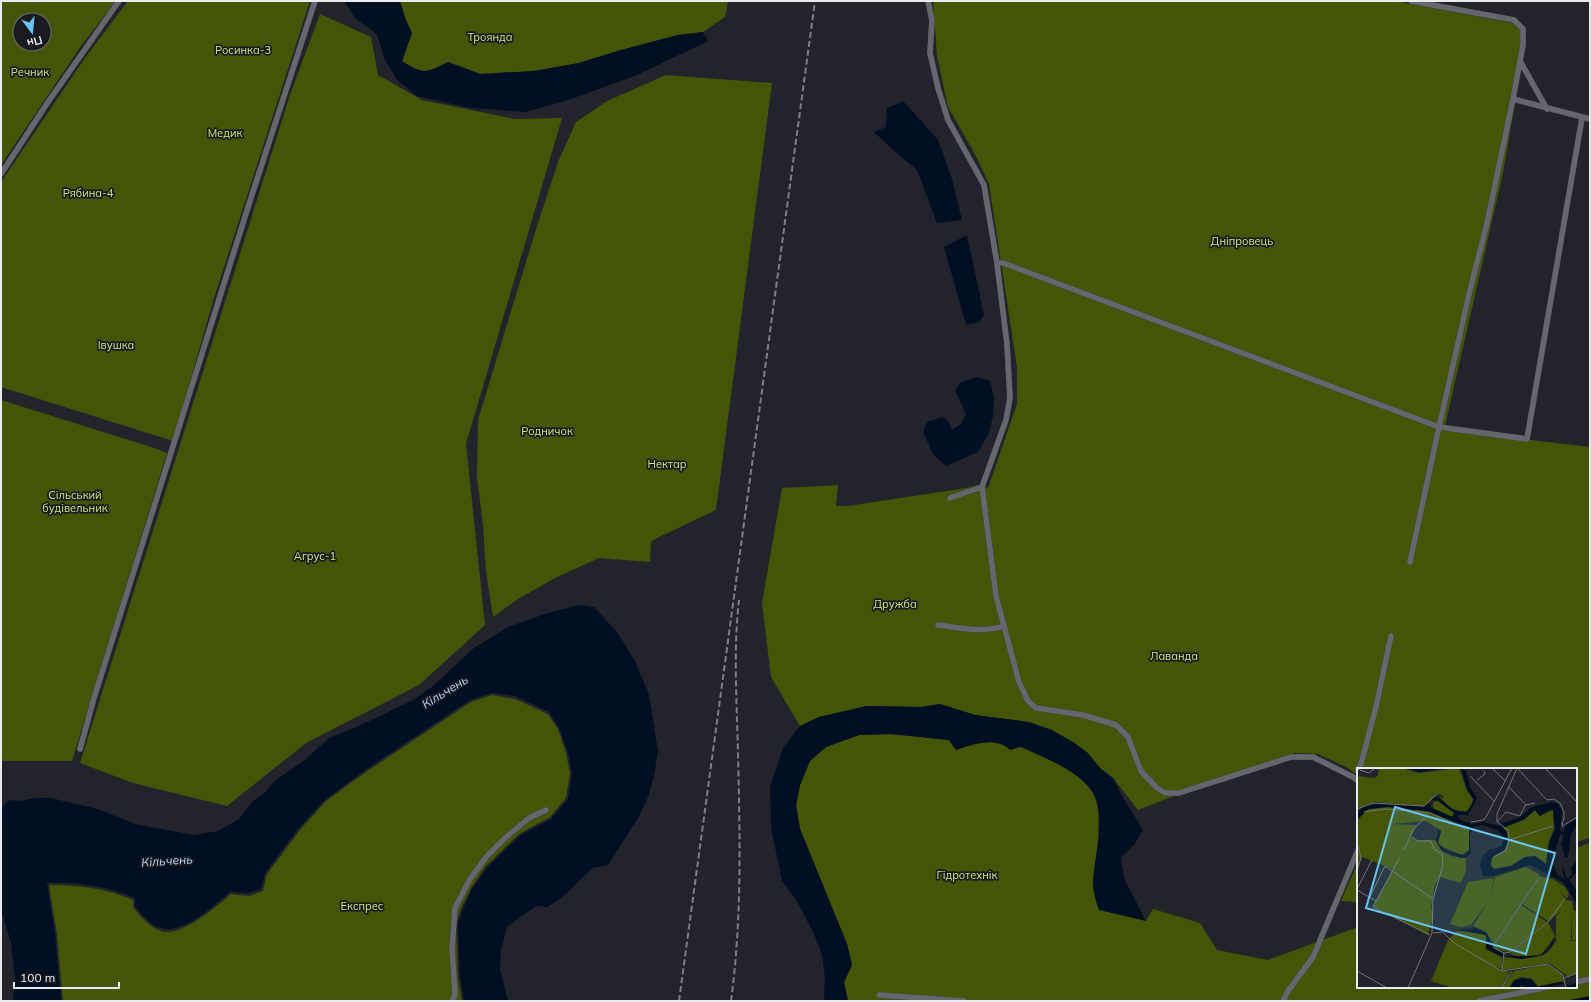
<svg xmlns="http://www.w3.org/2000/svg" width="1591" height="1002" font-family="Mulish,sans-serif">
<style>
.garden{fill:#455507;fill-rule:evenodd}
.water{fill:#010f23}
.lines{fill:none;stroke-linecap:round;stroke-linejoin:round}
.minor-casing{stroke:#3e3e43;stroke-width:6}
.minor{stroke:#65666e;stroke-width:5.5}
.rail{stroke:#7f8085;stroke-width:2;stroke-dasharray:6 3;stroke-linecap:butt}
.labels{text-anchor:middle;stroke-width:3.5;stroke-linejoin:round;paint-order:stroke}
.park-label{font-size:11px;fill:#cbea74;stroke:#1a1b21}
.water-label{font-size:12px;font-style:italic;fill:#b5d2f6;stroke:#1a1b21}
.inset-road{fill:none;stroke:#737479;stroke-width:1}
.view{fill:#67c4f0;fill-opacity:0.15;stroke:#67c4f0;stroke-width:2}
.inset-edge{fill:none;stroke:#eaebef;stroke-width:2}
</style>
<rect width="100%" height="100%" fill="#23242b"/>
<path class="garden" d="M1,1H116L81,46L1,165ZM20,20H44V44H20Z
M128,1H310L214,298L173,441L1,387V182L87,55Z
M400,1H728L725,17L703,32L678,35L621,50L579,63L534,71L480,74L448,62C425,74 425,75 402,61L412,33L405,18Z
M933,1H1396L1517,24L1526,40L1503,173L1444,430L1590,447V838L1576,842V769H1358V776L1348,768L1318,754L1295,753L1222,777L1138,810L1113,778L1101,769L1087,753L1073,742L1029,722L975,715L940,704L921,707L867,706L819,717L800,726L771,677L762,603L782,488L838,485L836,506H848L966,488L979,485L988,488L1017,404V367L989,184L976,156L948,107L937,56Z
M320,14L371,37L378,75L422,100L515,119L562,118L466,444L485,625L419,685L306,743L227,806L133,783L80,763L290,95Z
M666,75L772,83L716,510L655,539L651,542L650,562L599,558L557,577L518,599L493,617L486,571L483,525L477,477L478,420L537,226L558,162L576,122L607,101Z
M1,400L151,447L167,453L72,761H1Z
M492,695L515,699L548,714L558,729L566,753L570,773L566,798L550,817L519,834L485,867L471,888L461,908L456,924L458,978L462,1001H63L57,934L49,885C79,885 105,888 133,900V907C140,916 148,925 158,930C180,940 215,907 231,894L249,896L263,891L267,874L300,830L326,801L366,772L471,702Z
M891,734L949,740L956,750C967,746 980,742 992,742C999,742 1016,745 1022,747C1041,754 1084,775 1094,793C1099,803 1099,821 1098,832L1146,921L1153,909L1200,923L1217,950L1268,960L1358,927V987H1576V848L1590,843V996L1563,1001H848L844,982L852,965L847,944L800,829L796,805L800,785L810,761L826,747L859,735Z
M1358,862V902L1341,901Z"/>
<path class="water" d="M344,1H400L405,18L412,33L402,61C424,75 426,73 448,62L480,74L534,71L579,63L621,50L678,35L703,32L708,41L635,76L571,99L526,112L470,108L417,96L397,80L384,58L377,34L356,19Z
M903,101L938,140L952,179L962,220L937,223L917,170L891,148L874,132L886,127L887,108Z
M967,235L984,315L979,322L966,325L944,247Z
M977,377L990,381L994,398L993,416L989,433L978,452L946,466L933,454L923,432L927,422L942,417L948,421L952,430L961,424L966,414L955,390L961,382Z
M578,605L594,607L617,632L635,661L649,695L658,751L654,776L648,797L638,818L608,865L593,868L560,899L547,907L536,906L507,927L501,950L500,969L508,1001H464L460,977L458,924L463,909L472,889L487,868L504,851L521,835L551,819L568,799L572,773L568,752L559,728L549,712L515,696L492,693L470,700L365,770L325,800L298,829L265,873L261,889L248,893L230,892C214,905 183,935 161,928C151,926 141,914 135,906V898C106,886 78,882 47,883L55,934L61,1001H13L15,977L11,943L1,909V809L9,800L19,801L37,798H51L98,809L135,824L194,835L218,831L239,819L253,801L263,794L276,780L305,760L329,738L359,726L415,699L433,686L474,648L508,627L545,614Z
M940,704L975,715L1029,722L1052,730L1073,742L1088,753L1101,769L1113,778L1121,794L1143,830L1134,845L1121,857L1124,878L1146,921L1099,910C1096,901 1093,893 1093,883C1094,852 1111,807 1085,783C1068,766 1042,757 1021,747L1010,750C996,736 973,744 956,750L949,740L891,734L859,735L826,747L810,761L800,785L796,805L800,829L847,944L852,965L844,982L848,1001H824L825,978L822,954L813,932L795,898L782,881L771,828L770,787L783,748L800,726L819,717L867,706L921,707Z
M1590,996V1001H1563H1566Z"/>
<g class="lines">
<defs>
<path id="minor" d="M928,1L932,20L930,53L938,88L948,120L984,185L997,263L1007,344L1010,398L1006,420L982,487L996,596L1019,682L1028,701L1036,708L1083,715L1116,725L1128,737L1141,771L1156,787L1165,793H1179L1291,757H1313L1353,777L1358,781
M1520,61L1547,109
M1513,99L1590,119
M1,174L48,102L119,1
M997,263H1003L1439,427L1527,439L1582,118
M950,498L982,487
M1410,562L1439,427L1470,290L1487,223L1513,99L1523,45V29L1514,20L1411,1
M938,625C961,628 982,633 1004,626
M80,749L94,698L248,207L315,1
M1358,769L1361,764L1376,707L1391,636
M1576,982L1590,979
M879,995L964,1001
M452,1001L455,995L452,948L455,908L470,879L487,856L505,838L529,818L546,810
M1283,1001L1288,991L1313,957L1358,850
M1479,1001L1549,987"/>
</defs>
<use href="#minor" class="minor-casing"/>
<use href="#minor" class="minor"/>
<path class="rail" d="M679,1001L815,1
M731,1001C742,919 740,837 738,755C737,703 733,651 739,600"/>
</g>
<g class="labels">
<g class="park-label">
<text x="490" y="41">Троянда</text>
<text x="243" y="54">Росинка-3</text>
<text x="30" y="76">Речник</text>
<text x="225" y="137">Медик</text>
<text x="88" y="197">Рябина-4</text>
<text x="1242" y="245">Дніпровець</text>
<text x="116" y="349">Івушка</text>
<text x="547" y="435">Родничок</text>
<text x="667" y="468">Нектар</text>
<text x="75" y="499">Сільський<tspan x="75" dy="13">будівельник</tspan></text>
<text x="315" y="560">Агрус-1</text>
<text x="895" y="608">Дружба</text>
<text x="1174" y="660">Лаванда</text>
<text x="967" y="879">Гідротехнік</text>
<text x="362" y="910">Експрес</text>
</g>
<g class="water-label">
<text transform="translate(445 692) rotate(-32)" y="4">Кільчень</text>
<text transform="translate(167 861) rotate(-4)" y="4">Кільчень</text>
</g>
</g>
<g transform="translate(1357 768)">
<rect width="220" height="220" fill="#23242b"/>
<path d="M22,0H44L62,5L102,0L110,23L116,31L115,36L110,43H101L91,38L82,29L87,30L85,27L80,26L68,38L18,34L0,40V8L18,10L21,7ZM80,32L97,45L95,49L76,40V35ZM31,39L70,43L112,61V82L104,87L84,78L81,75L84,63L69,53L34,56L60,57L54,68L58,72H78L86,84L94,88L109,90V103L104,115L83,109L78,116L74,139L76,148L71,167L16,138L36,101L5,89L0,102V52L11,41ZM178,42L183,48L196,42L197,61L192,74L189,96L178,88L168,89L154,98L137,101L134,97L135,90L151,75L150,64L146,60L167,52ZM169,99L183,107L137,176L129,164L116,158L130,135L114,157L104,159L93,156L111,114L137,110L133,130L138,109ZM183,108L196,111L208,119L212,126L210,131L202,122L209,132L215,133L217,143H220V172H215L214,143V172H210L220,173V205L210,208L192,195L146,202L147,189L164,191L182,188L191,184L199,173V148L204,143L191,153L165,136ZM164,137L190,154L153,184L139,181L137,178ZM191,154L198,168L185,186L165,189L153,186ZM99,163L117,164L130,168L131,181L145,189V201L132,196L143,202L153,204L143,220H96L74,213L91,172L94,174L92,172ZM190,196L205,206L207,213L181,218L175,211L165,209L157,212L152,220H144L157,203Z" fill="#455507"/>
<path d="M46,0H92L63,4ZM104,0L109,3L113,19L120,30L111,47H100L103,52L114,56L127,54L142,58L149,48L144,56L161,50L175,39L195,34L201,36L205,43L203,63L206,64L209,57L220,51V57L214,66L211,89H208L204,76L207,67L203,66L195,94L200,106L207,111L204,94L210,111L215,106L214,100L220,92V104L212,112L220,123V136L206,114L173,97L136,108H126L123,98L125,89L132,82L144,78L146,74V68L142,63L126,57L118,58L113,67L114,85L109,90H104L84,82L78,70L81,68L80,60L84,63L81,75L84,78L90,83L107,87L112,82V59L70,43L31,39L11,41L0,52V46L7,38L23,36L66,39L73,35L74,40L96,49L97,45L81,33L74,32L78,29L83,30L96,42L110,44L117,32L110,21ZM178,42L183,48L192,42H196L198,61L192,74L189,96L178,88L168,89L154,98L137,101L133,97L135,89L147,83L151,75L150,64L146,60L167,51ZM119,160L130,165L135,179L146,186L145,189L129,181V167L99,162ZM198,169L195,178L186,187L182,188L164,191L147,188H182L192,180ZM164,210L174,211L180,219L204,214L207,218L214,217L220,214V220H210L207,218L205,216L188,220H166L167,217H163L164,220H152L157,213Z" fill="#010f23" fill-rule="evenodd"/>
<path class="inset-road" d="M135,0L148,13M160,0L190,32L197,31L203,35L207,44V50L206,53L205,55V56L206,59L205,55M188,0L220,34M0,1L12,5L17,1M113,8L137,33M120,12L128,6L127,3M152,19L169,37L178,35M0,41L16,35L67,38L80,26M7,44L28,41L73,45L109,61M114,54L126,52L129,49L155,0M140,54V46L160,0M140,54L149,44L163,48L169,36M207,57L220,49M152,72L196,58M0,74L4,90L0,103M47,82L56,62L71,46M43,89L16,139L73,167M137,89L149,82L152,72L151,62L140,54M182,109L137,177V180L147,185L154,184L192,153L208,130M0,121L15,92M0,122L19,133M13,129L28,98L76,131M76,165L86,164L97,175L145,203L191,196L206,207L209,220M0,203L30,220M145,203L147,185M207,210L220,205M51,220L75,165L76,131L86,97L85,86L77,81L74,73H61L55,69M144,220L155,203"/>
<path class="view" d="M38,39L198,85L169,186L9,140Z"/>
<rect width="220" height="220" class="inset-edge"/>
</g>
<rect width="1591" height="1002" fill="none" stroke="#eaebef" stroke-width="4"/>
<g transform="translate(32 32) rotate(164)"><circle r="19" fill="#1a1b21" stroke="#6d6e73"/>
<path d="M0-3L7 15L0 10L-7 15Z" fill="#67c4f0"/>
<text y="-6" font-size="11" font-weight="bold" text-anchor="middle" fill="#eaebef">Пн</text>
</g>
<path d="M14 982v6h105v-6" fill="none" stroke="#eaebef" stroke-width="2"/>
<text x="20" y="982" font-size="12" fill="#eaebef" stroke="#1a1b21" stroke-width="3" paint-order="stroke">100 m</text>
</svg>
